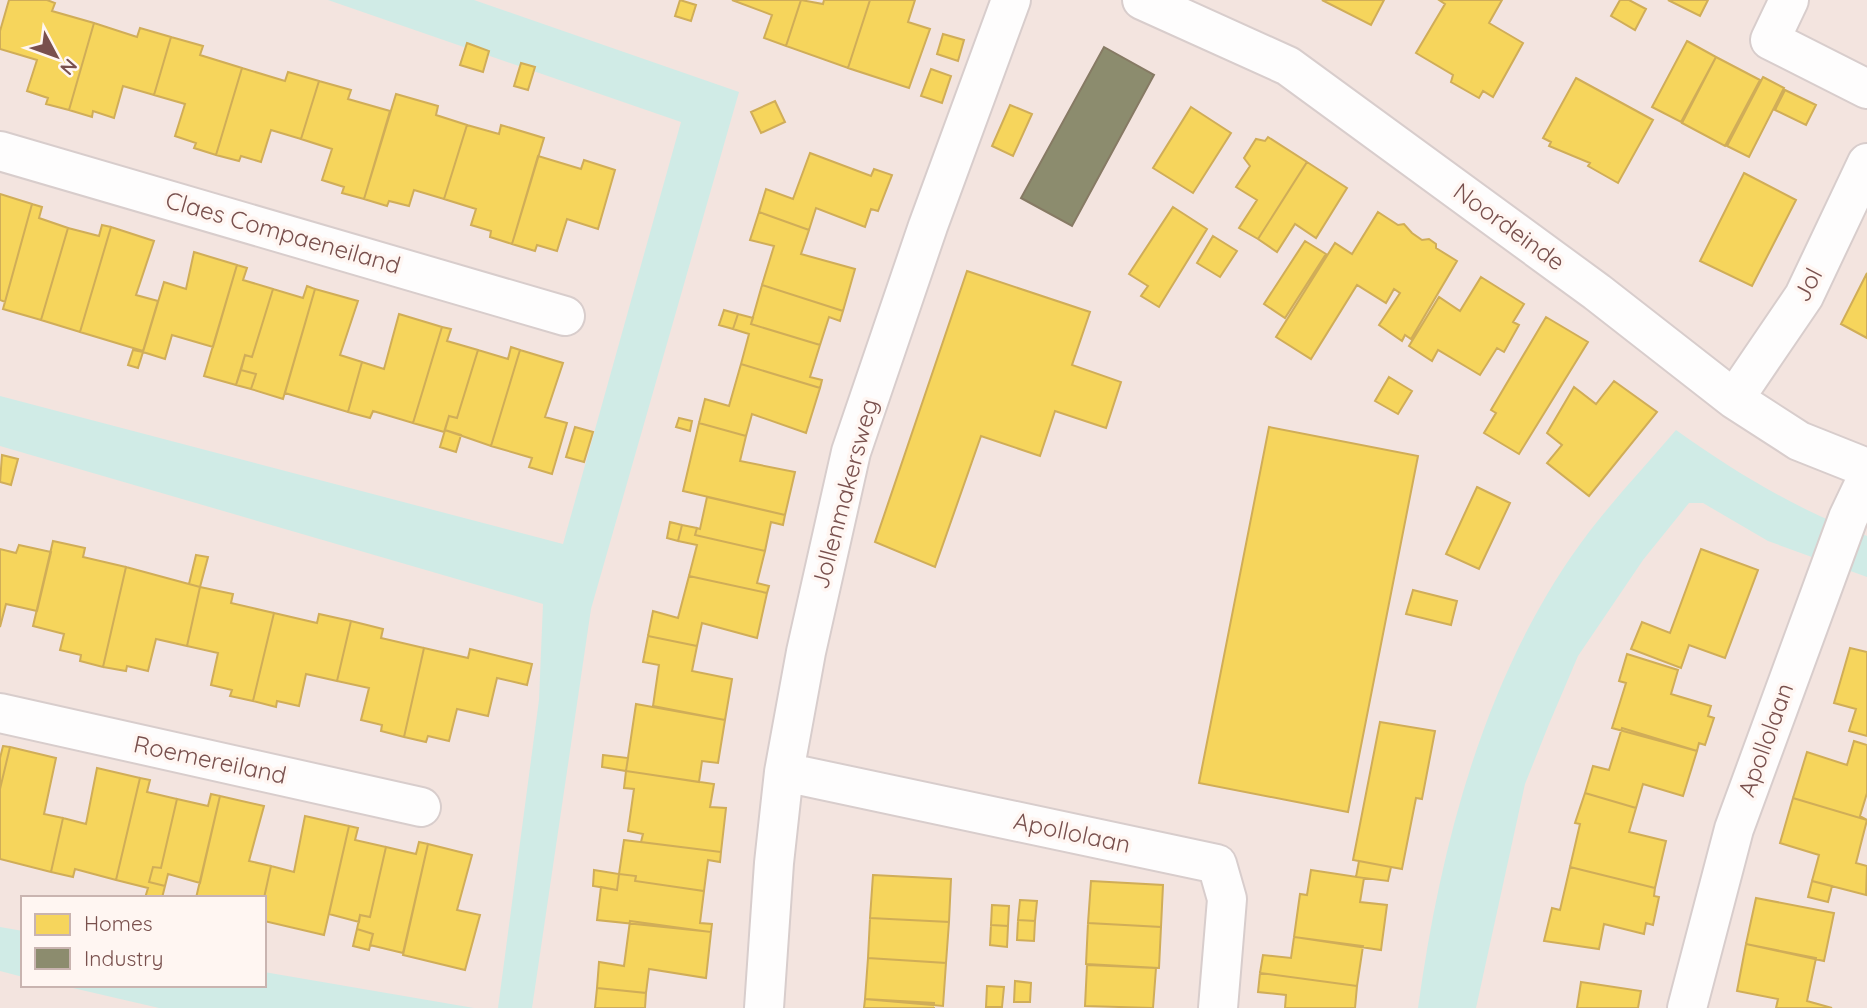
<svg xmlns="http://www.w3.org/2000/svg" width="1867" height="1008" font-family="Quicksand,sans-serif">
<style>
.residential{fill:#f3e4df;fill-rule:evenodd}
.water{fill:#d0ebe6}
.homes{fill:#f6d55c;stroke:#d0ad58;stroke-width:2}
.industry{fill:#8c8c6e;stroke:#867a64;stroke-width:2}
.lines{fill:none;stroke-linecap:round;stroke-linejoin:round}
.minor-casing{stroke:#d8cdcc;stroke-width:42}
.minor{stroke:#fefdfd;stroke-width:38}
.labels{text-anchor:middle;stroke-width:7;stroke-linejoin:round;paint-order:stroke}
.street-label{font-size:24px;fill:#79504d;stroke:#fff6f2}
</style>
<rect width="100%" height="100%" fill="#f9f2ef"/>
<path class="residential" d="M0,0H1867V1008H0ZM23,898H264V985H23Z"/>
<path class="water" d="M328,0H474L739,92L591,609L532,1008H498L539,700L543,604L0,446V396L563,544L681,122Z
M1676,430C1736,473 1798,510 1867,536V577L1768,541L1703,503H1689L1643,560L1578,656L1549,724L1525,784L1476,1008H1418C1441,842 1486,668 1589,532C1616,497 1647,464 1676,430Z
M0,927L23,931V977L0,971Z
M264,972L474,1008H159L60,985H264Z"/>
<path class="homes" d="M9,0H47L55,3L52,11L94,23L69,110L46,104L48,98L27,91L37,60L0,49V31Z
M680,0L696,5L691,21L675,16Z
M732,0H801L786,46L764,38L772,15Z
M801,0L823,4L824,0H870L848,68L786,46Z
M870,0H915L908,22L930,29L909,88L848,68Z
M1322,0H1384L1371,25Z
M1439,0H1502L1489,23L1523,43L1493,97L1483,91L1479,98L1451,82L1453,75L1416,53L1445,4Z
M1620,0H1629L1646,9L1635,30L1611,16Z
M1668,0H1708L1700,16Z
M94,23L137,37L140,28L171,37L154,95L123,86L114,118L93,111L92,117L69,110Z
M943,34L964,40L958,61L937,54Z
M171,37L203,46L200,55L242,68L216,155L194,148L196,143L175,136L185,104L154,95Z
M1687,41L1716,57L1681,122L1652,107Z
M467,43L489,51L483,72L460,65Z
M1716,57L1760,80L1725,146L1682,123Z
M521,63L535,67L528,90L514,86Z
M242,68L285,81L288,72L319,81L301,139L271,130L261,162L241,156L239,161L216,155Z
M931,69L951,76L942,103L921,96Z
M1763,77L1784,88L1749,157L1727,146Z
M1576,78L1653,120L1618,183L1588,166L1590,163L1549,146L1551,142L1543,138Z
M319,81L351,90L348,99L390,111L364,199L342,193L344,187L322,180L332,149L301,139Z
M1785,90L1816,105L1806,125L1775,110Z
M396,94L438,106L436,115L467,125L444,199L414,190L409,206L389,201L387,206L364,199Z
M775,101L785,122L761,133L751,112Z
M1010,105L1032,114L1013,156L992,146Z
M1191,107L1231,133L1193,193L1153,168Z
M467,125L499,134L501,125L544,138L512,244L490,237L491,231L471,225L476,209L444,199Z
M1268,137L1307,162L1258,239L1239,228L1257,200L1236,187L1250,166L1244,158L1256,139L1265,141Z
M810,153L871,176L874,169L892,175L878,211L871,209L865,227L816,208L809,230L759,212L766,189L793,199Z
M538,156L581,169L584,160L615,170L598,229L567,219L557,251L537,245L535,251L512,244Z
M1307,162L1347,188L1316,238L1295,224L1277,252L1258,239Z
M1744,173L1796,200L1752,286L1700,261Z
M0,194L32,204L5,302L0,300Z
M32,204L42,207L39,218L68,228L41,320L3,309Z
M1173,207L1207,229L1159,307L1141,296L1148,286L1129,274Z
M759,212L809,230L801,254L855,269L843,311L762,285L774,246L750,240Z
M1378,212L1398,225L1404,224L1412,233L1422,240L1429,239L1436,244V248L1457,261L1411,339L1405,335L1402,341L1379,325L1400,293L1394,289L1386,303L1357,285L1311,359L1276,337L1335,243L1352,254Z
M102,225L111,227L80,332L41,320L68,228L99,236Z
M111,227L154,241L136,295L158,301L143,351L80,332Z
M1213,236L1237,251L1220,277L1197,263Z
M1305,241L1326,254L1285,318L1264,304Z
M194,252L237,265L213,347L172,335L165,359L143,352L164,282L186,289Z
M237,265L247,268L243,280L273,289L252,357L245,355L236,385L204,376Z
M967,271L1090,312L1072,365L1121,382L1106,428L1055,411L1040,456L981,436L935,567L875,542Z
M1867,273V338L1841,324Z
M1481,277L1524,304L1513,322L1519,325L1504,352L1497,348L1480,375L1438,350L1432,361L1409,346L1439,297L1460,311Z
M762,285L843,311L840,321L829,317L820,345L751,324Z
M307,286L315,289L283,399L251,389L256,374L241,370L245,355L252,357L273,289L303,298Z
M315,289L358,301L340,355L362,362L348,412L285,393Z
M724,310L738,314L733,329L719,325Z
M399,314L442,327L413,423L373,411L370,418L348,412L362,362L384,369Z
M738,314L753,318L751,324L820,345L810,377L822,380L820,388L741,364L749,334L733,329Z
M1546,317L1588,342L1519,454L1484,433L1496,413L1491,410Z
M442,327L451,329L447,341L478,350L457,418L449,416L444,432L413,423Z
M511,347L520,350L491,446L445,430L449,416L457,418L478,350L508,359Z
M133,350L143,352L138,368L128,365Z
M520,350L563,363L545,417L567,423L552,474L529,467L532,458L491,446Z
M741,364L820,388L806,433L752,414L746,436L699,423L705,399L729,406Z
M241,370L256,374L251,389L236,385Z
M1389,377L1412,391L1398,414L1375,401Z
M1614,381L1657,412L1589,496L1547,463L1562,445L1547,433L1574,387L1596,404Z
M679,418L692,421L690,431L676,427Z
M699,423L746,436L740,461L795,472L785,515L683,491Z
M575,427L593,432L584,462L566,457Z
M1269,427L1418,456L1348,812L1199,783Z
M445,430L461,435L456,452L440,447Z
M2,455L18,459L11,485L0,482Z
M1477,487L1510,503L1479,569L1446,554Z
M707,497L785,515L783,525L771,522L765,551L695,535L697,528L700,529Z
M670,522L682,525L678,541L667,538Z
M682,525L697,528L695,535L765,551L757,583L769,586L767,593L689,576L697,545L678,541Z
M53,541L85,548L83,557L126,567L103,667L80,661L81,655L60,650L64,634L33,626Z
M19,545L51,552L37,611L6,604L0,627V549L16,553Z
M1701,549L1758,570L1725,658L1689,645L1681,668L1631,649L1642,622L1670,633Z
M196,555L208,557L200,587L189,584Z
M126,567L200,587L187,646L156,639L148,671L127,666L126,671L103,667Z
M689,576L767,593L757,638L702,623L697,646L648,636L653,611L678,618Z
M200,587L233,594L231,603L274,613L253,701L230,696L232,690L211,685L218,653L187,646Z
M1413,590L1457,601L1451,625L1406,614Z
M274,613L317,623L319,614L351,621L337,681L306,674L299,706L277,701L276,707L253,701Z
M351,621L383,629L381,638L424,648L404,737L381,731L382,725L361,720L369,688L337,681Z
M648,636L697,646L692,671L732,679L725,720L653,706L659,665L643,662Z
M424,648L468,658L470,649L532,664L527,685L497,678L488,716L457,709L449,741L428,736L426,742L404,737Z
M1850,648L1867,652V736L1849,731L1856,709L1834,703Z
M1627,654L1678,670L1671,694L1711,706L1708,716L1714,718L1705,745L1699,743L1697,751L1612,728L1626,683L1619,681Z
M636,704L725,720L718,763L702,761L699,782L626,771Z
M1380,722L1435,731L1422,799L1416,798L1402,869L1353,860Z
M1622,728L1697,751L1683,796L1643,784L1636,808L1585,793L1593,766L1609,770Z
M1854,741L1867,745V793L1860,816L1867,820L1793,798L1807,752L1847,765Z
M3,746L10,747L0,789V758Z
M10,747L56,758L44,814L63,818L51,872L0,859V789Z
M603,755L628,758L626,771L602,767Z
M97,768L140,778L116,880L75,869L73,877L51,872L63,818L86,824Z
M626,771L714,784L710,807L726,808L721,852L641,842L643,834L628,831L634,789L624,788Z
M140,778L150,780L147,792L177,799L161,868L153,867L149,882L165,886L162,898H145L148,888L116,880Z
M1585,793L1636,808L1629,832L1666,841L1655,888L1570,867L1580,824L1575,823Z
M211,794L220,796L200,883L168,874L165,886L149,882L153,867L161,868L177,799L208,806Z
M220,796L264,806L249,861L271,866L264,898H196Z
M1793,798L1867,820L1856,863L1867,866L1866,895L1812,881L1819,855L1780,843Z
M305,816L349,826L324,935L264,921V898L271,866L294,872Z
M349,826L358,828L355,840L386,847L370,917L360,915L359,922L329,914Z
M624,840L721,852L720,862L708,860L704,891L635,881L636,876L619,874Z
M419,842L428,844L403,953L370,945L373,934L357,929L360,915L370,917L386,847L416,854Z
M428,844L472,855L457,910L480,915L465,970L403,955Z
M1359,861L1391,867L1388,881L1356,877Z
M1570,867L1655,888L1654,896L1659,897L1653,925L1646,923L1644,934L1604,924L1599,949L1544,941L1552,908L1560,910Z
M594,870L619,874L617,890L593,886Z
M1311,870L1364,878L1360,902L1387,905L1381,950L1294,937L1300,894L1307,895Z
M619,874L636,876L635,881L704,891L700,923L712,924L711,932L597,920L601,887L617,890Z
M873,875L951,879L949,922L870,918Z
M1091,881L1163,885L1161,927L1088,923Z
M1812,881L1832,886L1828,902L1808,897Z
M1756,898L1834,913L1824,961L1746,944Z
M1020,900L1037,901L1035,921L1018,920Z
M992,905L1009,906L1008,926L991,925Z
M870,918L949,922L946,963L868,958Z
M1018,920L1035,921L1034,941L1017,940Z
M630,921L711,932L706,978L649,969L646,993L597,988L599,962L624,966Z
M1088,923L1161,927L1159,968L1086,964Z
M991,925L1008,926L1007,947L990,945Z
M357,929L373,934L369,950L353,946Z
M1294,937L1363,946L1357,986L1260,973L1263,955L1291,958Z
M1746,944L1816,958L1807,1001L1832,1008H1776L1778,999L1737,991Z
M868,958L946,963L943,1006L865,999Z
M1087,965L1156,968L1153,1008L1085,1006Z
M1260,973L1357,986L1355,1008H1285L1286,995L1258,992Z
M1015,981L1031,983L1030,1002H1014Z
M1581,982L1641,991L1638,1008H1577Z
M987,986L1004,987L1002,1007H986Z
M597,988L646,993L645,1008H595Z
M865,999L934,1003V1008H864Z"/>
<path class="industry" d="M1104,47L1154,75L1072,226L1021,198Z"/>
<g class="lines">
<defs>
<path id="minor" d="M1142,0L1288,66L1597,292L1734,399L1799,441L1867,468
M1789,0L1770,40L1867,89
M0,151L565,316
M1734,399L1804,296L1867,163
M0,713L421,807
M784,772L1217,864L1227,899L1218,1008
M764,1008L774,863L784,772L806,652L851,452L928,226L1011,0
M1687,1008L1734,829L1848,518L1867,478"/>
</defs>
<use href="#minor" class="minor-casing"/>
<use href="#minor" class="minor"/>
</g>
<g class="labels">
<g class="street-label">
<text transform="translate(1509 227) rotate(36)" y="8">Noordeinde</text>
<text transform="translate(283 233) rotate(16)" y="8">Claes Compaeneiland</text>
<text transform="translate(1808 285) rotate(-62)" y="8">Jol</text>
<text transform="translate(845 494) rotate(-75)" y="8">Jollenmakersweg</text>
<text transform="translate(1766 740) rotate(-70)" y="8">Apollolaan</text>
<text transform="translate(210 760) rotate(12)" y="8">Roemereiland</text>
<text transform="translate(1072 833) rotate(12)" y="8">Apollolaan</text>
</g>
</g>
<rect x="21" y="896" width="245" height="91" fill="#fff6f2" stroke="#c9b4b0" stroke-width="2"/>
<rect x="35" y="914" width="35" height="21" fill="#f6d55c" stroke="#c9b4b0" stroke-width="2"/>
<text x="84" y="931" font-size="21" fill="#79504d">Homes</text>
<rect x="35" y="948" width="35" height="21" fill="#8c8c6e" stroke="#c9b4b0" stroke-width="2"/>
<text x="84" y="966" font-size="21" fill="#79504d">Industry</text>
<g transform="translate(56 56) rotate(131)" stroke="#fff6f2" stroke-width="5" paint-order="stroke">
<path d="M0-5L12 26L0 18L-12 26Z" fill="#79504d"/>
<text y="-10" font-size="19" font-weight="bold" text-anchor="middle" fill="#79504d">N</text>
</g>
</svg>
